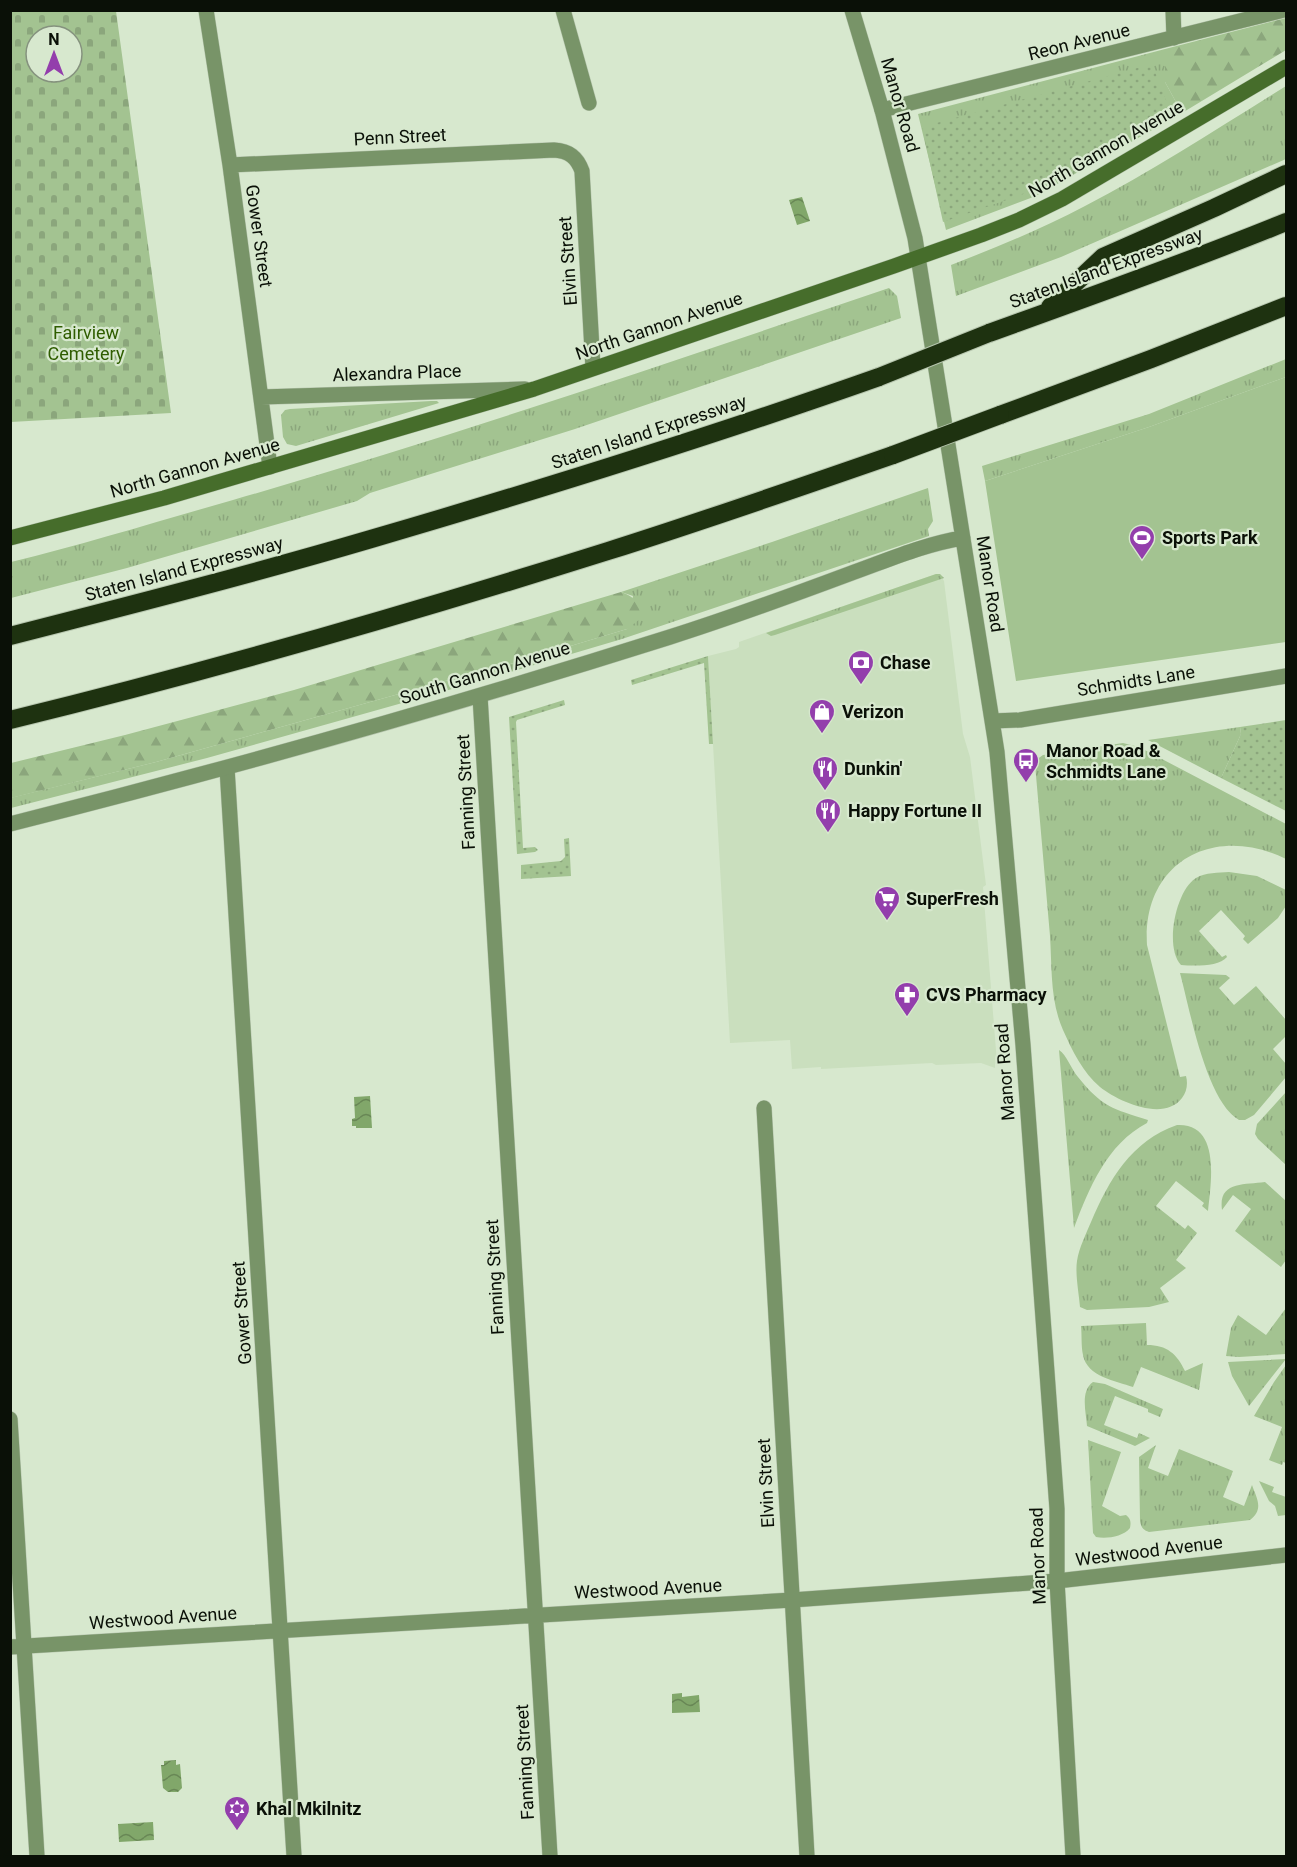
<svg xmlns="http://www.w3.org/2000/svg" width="1297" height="1867" font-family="Roboto,sans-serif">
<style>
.built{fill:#cadfbe}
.grass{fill:url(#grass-tufts)}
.forest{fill:url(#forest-firs)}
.cemetery{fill:url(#cemetery-stones);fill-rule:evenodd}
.park{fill:url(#park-dots)}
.pitch{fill:#a3c391}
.water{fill:url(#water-waves)}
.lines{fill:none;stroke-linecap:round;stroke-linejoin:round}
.minor-casing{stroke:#b6c5ae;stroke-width:16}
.tertiary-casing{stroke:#b6c5ae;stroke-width:16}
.secondary-casing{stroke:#b6c5ae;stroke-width:16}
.motorway-casing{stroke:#b6c5ae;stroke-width:20}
.minor{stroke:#789468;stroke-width:15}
.tertiary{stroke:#789468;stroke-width:15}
.secondary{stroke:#466d2b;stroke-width:15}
.motorway{stroke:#1e3210;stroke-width:18}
.motorway-bridge-casing{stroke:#b6c5ae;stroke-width:20;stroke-linecap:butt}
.motorway-bridge{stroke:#1e3210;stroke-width:18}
.labels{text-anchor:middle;stroke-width:4.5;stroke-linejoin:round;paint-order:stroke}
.street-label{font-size:18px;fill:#0a1007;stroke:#d7e8ce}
.park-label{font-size:18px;fill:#2f5d00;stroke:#d7e8ce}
.poi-label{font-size:18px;font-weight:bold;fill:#0a1007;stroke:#d7e8ce;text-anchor:start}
</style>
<defs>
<pattern id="grass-tufts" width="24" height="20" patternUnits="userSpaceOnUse" patternTransform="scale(1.5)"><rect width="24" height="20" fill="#a3c391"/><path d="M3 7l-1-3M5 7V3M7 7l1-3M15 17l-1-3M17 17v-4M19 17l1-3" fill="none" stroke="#8ba67c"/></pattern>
<pattern id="forest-firs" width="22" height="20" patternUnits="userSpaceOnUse" patternTransform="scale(1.5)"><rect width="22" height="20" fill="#a3c391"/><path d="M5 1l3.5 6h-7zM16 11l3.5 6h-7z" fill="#8ba67c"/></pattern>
<pattern id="cemetery-stones" width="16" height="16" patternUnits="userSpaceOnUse" patternTransform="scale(1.5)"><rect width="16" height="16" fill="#a3c391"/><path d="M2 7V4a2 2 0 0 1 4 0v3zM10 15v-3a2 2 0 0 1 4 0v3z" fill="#8ba67c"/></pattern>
<pattern id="park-dots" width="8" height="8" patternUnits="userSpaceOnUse" patternTransform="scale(1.5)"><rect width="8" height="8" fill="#a3c391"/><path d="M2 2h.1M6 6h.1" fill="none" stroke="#8ba67c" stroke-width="1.8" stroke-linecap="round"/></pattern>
<pattern id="water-waves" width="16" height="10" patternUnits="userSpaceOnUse" patternTransform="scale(1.5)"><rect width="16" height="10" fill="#81a76a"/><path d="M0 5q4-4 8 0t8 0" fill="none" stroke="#688755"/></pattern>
</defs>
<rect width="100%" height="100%" fill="#d7e8ce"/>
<path class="built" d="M936,574H940L944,581L963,734L970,757L986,885L983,887L997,1063L995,1064V1068L981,1063L936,1065L932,1063L821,1069V1067L792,1069L790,1040L730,1043L708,656L736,649L739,647V642Z"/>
<path class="grass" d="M1165,49V82L1182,113L1036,196L946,230L918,114Z
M1286,86V159L1061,257L956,296L951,265C997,247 1042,229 1085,206C1154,170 1220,127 1286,86Z
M889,288L897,296L901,318L575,429L370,493L357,501L127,568L11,598V562C85,544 159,521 233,500C454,436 671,362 889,288Z
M1286,359V377L1149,427L985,481L982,466L1149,414Z
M431,401H437L439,403L296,446L287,444L283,437L281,415L285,410L290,409Z
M928,488L933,521L928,529L929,536L622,639L484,680L207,758L11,808L10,798L156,762L488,669L514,663L627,629L633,596L621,592L772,542Z
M936,574H940L944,578L775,635L771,636L766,633Z
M1240,727L1241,734L1221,778L1148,740Z
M1123,743L1139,747L1286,824V859C1215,824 1142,861 1147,945L1180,1077L1186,1076C1188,1083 1187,1092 1182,1098C1164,1122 1119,1102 1100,1087C1083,1073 1072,1050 1063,1030C1050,1001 1052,967 1050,936C1045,879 1040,821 1035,764L1036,760L1043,755Z
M1229,872L1257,876L1286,890V906L1278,918L1248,944L1243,939L1245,936L1221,910L1199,931L1222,957L1226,955L1227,957C1219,967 1194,966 1181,965C1164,947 1176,890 1196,878C1206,872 1218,873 1229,872Z
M1180,973L1226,975L1230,978L1219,988L1234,1005L1256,986L1286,1020V1036L1273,1049L1286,1064V1077L1254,1115L1245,1120H1239C1206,1101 1190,1010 1180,973Z
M1059,1050C1067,1055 1071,1069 1078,1077C1102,1107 1113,1109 1148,1120L1147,1123C1107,1144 1089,1188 1074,1228Z
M1286,1092V1165L1258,1139L1255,1134L1257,1124Z
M1177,1125C1221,1123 1211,1182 1208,1211L1202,1206L1204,1203L1176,1181L1156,1206L1185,1229L1188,1225L1197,1233L1176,1260L1186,1268L1160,1288L1169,1302L1149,1307L1087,1310L1080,1307C1079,1294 1075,1274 1077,1261C1079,1248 1086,1234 1091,1222C1109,1180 1131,1141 1177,1125Z
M1265,1182L1286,1201V1260L1281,1267L1235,1231L1251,1209L1233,1195L1222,1210C1218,1181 1244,1185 1265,1182Z
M1286,1308V1354L1239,1357L1226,1356L1231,1328L1238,1315L1266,1335Z
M1146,1323L1147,1345C1167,1345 1177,1354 1185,1371L1203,1363L1199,1390L1141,1367L1133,1387C1116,1381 1087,1377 1083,1355C1081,1346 1082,1336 1081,1326Z
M1286,1359L1249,1406L1232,1376L1228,1362Z
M1286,1365V1463L1283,1462L1282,1465L1269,1460L1282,1427L1254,1416L1274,1382Z
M1093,1382L1105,1384L1163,1409L1160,1417L1148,1412V1409L1115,1396L1104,1425L1137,1438L1139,1433L1150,1438L1135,1446L1087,1426C1086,1412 1080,1391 1093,1382Z
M1088,1440L1121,1452L1102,1506L1120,1516L1126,1515C1131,1519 1131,1522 1130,1528C1123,1537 1106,1539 1096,1537L1093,1533Z
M1156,1445L1148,1468L1168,1476L1179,1449L1233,1471L1223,1497L1244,1506L1252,1485C1257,1499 1264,1509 1250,1520L1149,1532C1143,1530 1141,1527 1140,1521L1139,1457Z
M1259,1481L1274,1487L1272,1492L1286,1497V1515L1278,1516L1275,1506L1269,1501Z"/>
<path class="forest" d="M1286,18V50L1182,113L1165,82V49Z
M621,592C635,597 641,603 640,619L627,629L514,663L488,669L156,762L11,798V763L125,735L294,690Z"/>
<path class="cemetery" d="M11,10L116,11L171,413L11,422ZM36,36H72V72H36Z"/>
<path class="park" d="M1152,64L1170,110L1032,191L943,222L922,127Z
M708,656L713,744H709L704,663L632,685L631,680Z
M564,700L565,705L517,720L516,722L523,848L535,847L538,850L535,852L517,854L509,717Z
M1286,720V811L1221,778L1241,734L1240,727Z
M569,838L571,876L521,879V865L561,861L565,857L564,839Z"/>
<path class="pitch" d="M1286,377V642L1016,681L985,481L1149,427Z"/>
<path class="water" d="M802,197L810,221L797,225L789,200Z
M370,1096L372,1128H356V1126H352V1119L355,1118L354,1097Z
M682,1693V1697L699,1695L700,1712L672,1713V1694Z
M176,1760V1765L180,1764L182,1788L178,1792H168L163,1788L161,1765H164V1761Z
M153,1822L154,1840L119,1842L118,1824Z"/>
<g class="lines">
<defs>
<path id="minor" d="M206,10L230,165L270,467
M563,10L589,103
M1173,10L1174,38
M882,110L1284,10
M230,165L554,150C569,151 577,157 582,171L593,368
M261,397L525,389
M480,696L550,1856
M227,768L294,1856
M764,1108L807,1856
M10,1419L37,1856
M10,1647L792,1600L1057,1581L1286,1555"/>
<path id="tertiary" d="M852,10L882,110L915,238L997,752L1023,1045L1057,1509V1581L1073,1856
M992,721L1020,720L1286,676
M10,824C232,768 452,706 670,637C730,618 790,596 849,574C886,561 924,544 963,538"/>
<path id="secondary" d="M10,538L164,498L534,389L894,266L981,235L1019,220L1062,199L1286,67"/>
<path id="motorway" d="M1050,307L1103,257L1214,208L1286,174
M989,333C1089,297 1188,262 1286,222
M1000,415L1151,359L1286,306
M10,636C131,605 252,574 371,539C542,489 712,436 879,377
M10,720C211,671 411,613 608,551C703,521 798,488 893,455"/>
</defs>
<use href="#minor" class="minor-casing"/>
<use href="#tertiary" class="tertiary-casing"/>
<use href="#secondary" class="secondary-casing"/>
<use href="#motorway" class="motorway-casing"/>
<use href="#minor" class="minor"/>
<use href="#tertiary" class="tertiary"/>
<use href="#secondary" class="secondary"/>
<use href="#motorway" class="motorway"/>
<defs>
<path id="motorway-bridge" d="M879,377L989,333
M893,455L1000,415"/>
</defs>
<use href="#motorway-bridge" class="motorway-bridge-casing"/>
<use href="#motorway-bridge" class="motorway-bridge"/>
</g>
<defs>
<symbol id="stadium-pin" viewBox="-11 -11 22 30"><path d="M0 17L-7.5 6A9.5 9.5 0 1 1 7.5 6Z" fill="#933eac" stroke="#d7e8ce"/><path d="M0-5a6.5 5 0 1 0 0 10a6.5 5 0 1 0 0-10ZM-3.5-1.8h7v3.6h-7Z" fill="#fff"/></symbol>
<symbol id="bank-pin" viewBox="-11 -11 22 30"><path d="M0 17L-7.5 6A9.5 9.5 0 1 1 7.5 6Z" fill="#933eac" stroke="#d7e8ce"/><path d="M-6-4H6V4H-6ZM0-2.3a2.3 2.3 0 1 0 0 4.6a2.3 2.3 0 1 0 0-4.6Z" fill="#fff"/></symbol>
<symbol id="shop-pin" viewBox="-11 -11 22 30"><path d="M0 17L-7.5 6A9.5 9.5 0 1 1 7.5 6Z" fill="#933eac" stroke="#d7e8ce"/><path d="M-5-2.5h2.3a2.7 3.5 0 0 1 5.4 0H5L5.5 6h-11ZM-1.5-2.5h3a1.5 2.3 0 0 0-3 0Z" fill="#fff"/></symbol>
<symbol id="bus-pin" viewBox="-11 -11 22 30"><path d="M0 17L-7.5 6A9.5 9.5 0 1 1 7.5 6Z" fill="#933eac" stroke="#d7e8ce"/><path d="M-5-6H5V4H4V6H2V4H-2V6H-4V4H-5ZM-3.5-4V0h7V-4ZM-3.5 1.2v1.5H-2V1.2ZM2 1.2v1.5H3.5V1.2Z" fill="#fff"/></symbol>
<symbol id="restaurant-pin" viewBox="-11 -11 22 30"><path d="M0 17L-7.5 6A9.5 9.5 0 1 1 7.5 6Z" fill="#933eac" stroke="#d7e8ce"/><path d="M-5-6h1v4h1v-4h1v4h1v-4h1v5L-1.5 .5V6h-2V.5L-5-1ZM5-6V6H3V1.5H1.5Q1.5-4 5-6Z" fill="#fff"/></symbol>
<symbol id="supermarket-pin" viewBox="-11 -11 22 30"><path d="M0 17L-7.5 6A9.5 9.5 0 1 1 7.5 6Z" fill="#933eac" stroke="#d7e8ce"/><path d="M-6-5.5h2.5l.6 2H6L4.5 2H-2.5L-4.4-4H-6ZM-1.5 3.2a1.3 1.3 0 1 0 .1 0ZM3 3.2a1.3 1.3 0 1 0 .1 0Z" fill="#fff"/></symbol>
<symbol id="pharmacy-pin" viewBox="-11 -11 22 30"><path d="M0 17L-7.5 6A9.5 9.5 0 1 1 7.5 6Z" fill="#933eac" stroke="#d7e8ce"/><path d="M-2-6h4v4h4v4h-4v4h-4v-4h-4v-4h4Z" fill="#fff"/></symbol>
<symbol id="synagogue-pin" viewBox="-11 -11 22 30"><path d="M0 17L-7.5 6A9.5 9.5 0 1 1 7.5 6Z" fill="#933eac" stroke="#d7e8ce"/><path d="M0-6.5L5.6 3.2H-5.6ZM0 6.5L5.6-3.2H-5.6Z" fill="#fff"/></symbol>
</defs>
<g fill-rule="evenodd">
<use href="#stadium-pin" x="1127" y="523" width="30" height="40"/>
<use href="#bank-pin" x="846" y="648" width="30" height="40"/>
<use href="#shop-pin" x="807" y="697" width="30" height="40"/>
<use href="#bus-pin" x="1011" y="746" width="30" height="40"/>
<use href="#restaurant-pin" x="810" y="754" width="30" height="40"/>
<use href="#restaurant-pin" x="813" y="796" width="30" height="40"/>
<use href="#supermarket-pin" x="872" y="884" width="30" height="40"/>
<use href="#pharmacy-pin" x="892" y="980" width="30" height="40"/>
<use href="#synagogue-pin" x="222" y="1794" width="30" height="40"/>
</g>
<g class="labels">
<g class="street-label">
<text transform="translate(1079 42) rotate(-14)" y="6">Reon Avenue</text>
<text transform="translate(900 105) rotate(74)" y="6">Manor Road</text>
<text transform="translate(400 137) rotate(-3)" y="6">Penn Street</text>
<text transform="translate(1106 149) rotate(-30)" y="6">North Gannon Avenue</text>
<text transform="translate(259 236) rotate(82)" y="6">Gower Street</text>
<text transform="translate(568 261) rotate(-94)" y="6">Elvin Street</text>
<text transform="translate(1106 268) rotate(-20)" y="6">Staten Island Expressway</text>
<text transform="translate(659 326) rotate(-19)" y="6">North Gannon Avenue</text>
<text transform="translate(397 373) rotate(-2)" y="6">Alexandra Place</text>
<text transform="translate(649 432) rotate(-18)" y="6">Staten Island Expressway</text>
<text transform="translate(195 468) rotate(-16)" y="6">North Gannon Avenue</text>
<text transform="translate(184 569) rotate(-15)" y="6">Staten Island Expressway</text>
<text transform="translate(990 584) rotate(81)" y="6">Manor Road</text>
<text transform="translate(485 673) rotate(-17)" y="6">South Gannon Avenue</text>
<text transform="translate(1136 681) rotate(-9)" y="6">Schmidts Lane</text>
<text transform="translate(466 792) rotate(-93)" y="6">Fanning Street</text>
<text transform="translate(1005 1072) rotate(-94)" y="6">Manor Road</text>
<text transform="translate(495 1277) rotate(-93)" y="6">Fanning Street</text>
<text transform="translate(242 1313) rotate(-94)" y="6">Gower Street</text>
<text transform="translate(766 1483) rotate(-93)" y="6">Elvin Street</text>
<text transform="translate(1149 1551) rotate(-7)" y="6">Westwood Avenue</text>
<text transform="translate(1038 1556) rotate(-92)" y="6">Manor Road</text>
<text transform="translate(648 1589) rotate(-3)" y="6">Westwood Avenue</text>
<text transform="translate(163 1618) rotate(-4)" y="6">Westwood Avenue</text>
<text transform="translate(525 1762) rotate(-93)" y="6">Fanning Street</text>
</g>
<g class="park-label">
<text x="86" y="339">Fairview<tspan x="86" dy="21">Cemetery</tspan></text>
</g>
<g class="poi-label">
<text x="1162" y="544">Sports Park</text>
<text x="880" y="669">Chase</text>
<text x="842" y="718">Verizon</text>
<text x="1046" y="757">Manor Road &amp;<tspan x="1046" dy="21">Schmidts Lane</tspan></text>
<text x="844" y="775">Dunkin'</text>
<text x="848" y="817">Happy Fortune II</text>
<text x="906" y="905">SuperFresh</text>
<text x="926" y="1001">CVS Pharmacy</text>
<text x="256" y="1815">Khal Mkilnitz</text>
</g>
</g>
<rect width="1297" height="1867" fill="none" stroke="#0a1007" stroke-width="24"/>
<g transform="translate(54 54)"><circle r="28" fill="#d7e8ce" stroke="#85927e" stroke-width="1.5"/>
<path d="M0-4.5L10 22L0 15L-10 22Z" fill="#933eac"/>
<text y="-9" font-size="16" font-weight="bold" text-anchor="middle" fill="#0a1007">N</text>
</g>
</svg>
